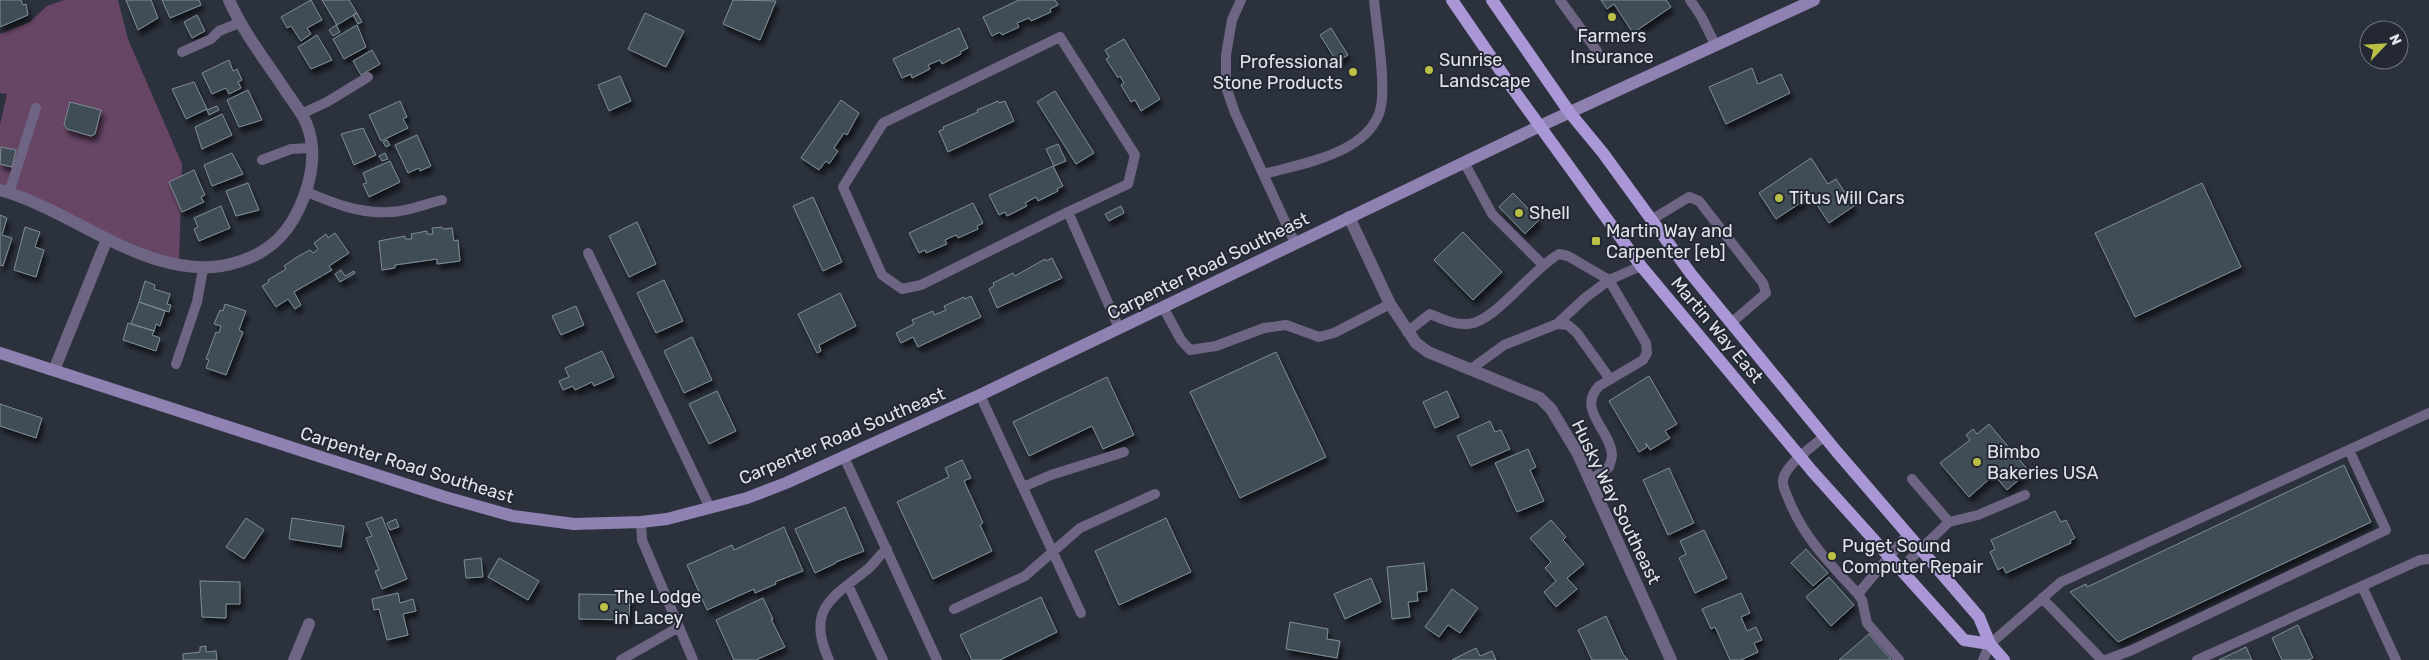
<svg xmlns="http://www.w3.org/2000/svg" width="2429" height="660" font-family="Rubik,sans-serif">
<style>
.green{fill:#674565}
.building{fill:#414e57;stroke:#7e8d96;filter:url(#shadow)}
.lines{fill:none;stroke-linecap:round;stroke-linejoin:round}
.lane{stroke:#6e6584;stroke-width:10}
.street{stroke:#6e6584;stroke-width:12}
.secondary{stroke:#8f81b2;stroke-width:12}
.primary{stroke:#a997d6;stroke-width:12}
.poi-dot{fill:#bac046;stroke:#232833;stroke-width:2}
.labels{text-anchor:middle;stroke-width:4;stroke-linejoin:round;paint-order:stroke}
.poi-label{font-size:18px;fill:#e0e3eb;stroke:#232833;text-anchor:start}
.street-label{font-size:18px;fill:#e0e3eb;stroke:#232833}
</style>
<defs>
<filter id="shadow"><feDropShadow dx="3" dy="5.5" stdDeviation="2.5" flood-color="#0009"/></filter>
</defs>
<rect width="100%" height="100%" fill="#2c323d"/>
<path class="green" d="M64,0H118L128,39L182,164L179,264L0,187V125L7,94L0,93V34L30,22L47,6Z"/>
<path class="building" d="M0,0H21L23,5L26,4L28,15L0,27Z
M126,0H151L158,18L138,30Z
M162,0H199L201,5L170,18Z
M311,0L322,20L307,28L311,34L301,41L291,26L287,28L281,17Z
M322,0H349L357,13L337,25Z
M733,0L776,1L760,40L723,24Z
M1019,0H1055L1058,5L1050,9L1051,12L1031,21L1029,18L1017,23L1019,27L1002,35L1000,32L992,36L983,17Z
M1601,0H1666L1671,7L1633,33L1614,4L1607,9Z
M357,13L362,22L358,24L353,15Z
M645,13L684,31L666,67L628,49Z
M197,15L205,31L192,38L184,22Z
M336,25L340,32L333,36L329,30Z
M357,25L366,47L344,59L333,39Z
M959,28L968,48L960,52L961,54L942,64L940,60L928,65L930,69L912,78L911,74L902,78L893,59Z
M1331,28L1348,55L1337,62L1320,35Z
M317,35L332,60L311,69L298,47Z
M1124,39L1160,99L1141,111L1135,100L1131,102L1121,85L1124,83L1120,76L1118,78L1106,59L1109,57L1105,50Z
M372,50L380,64L361,75L353,61Z
M229,60L233,71L237,69L242,80L238,82L241,88L229,94L226,88L212,94L202,73Z
M1752,68L1758,84L1781,74L1790,93L1726,124L1709,87Z
M620,76L631,101L609,111L598,85Z
M194,82L207,109L186,119L172,89Z
M248,90L262,120L239,127L227,100Z
M1055,91L1094,153L1076,164L1037,102Z
M841,100L859,113L847,135L844,133L834,148L838,151L829,164L826,161L819,170L801,158Z
M400,101L407,117L403,119L408,128L381,141L369,115Z
M998,101L999,103L1005,101L1014,121L948,152L939,131L944,129L943,127L978,112L977,110Z
M70,102L101,110L95,134L91,136L67,129L64,124Z
M217,106L219,110L209,115L207,110Z
M222,114L232,135L202,149L195,127Z
M363,128L376,155L354,165L341,134Z
M417,135L431,166L420,171L419,168L408,173L395,145Z
M387,140L390,145L386,147L383,142Z
M1058,144L1066,161L1054,166L1046,149Z
M1,147L16,150L12,167L0,164Z
M232,153L243,174L212,186L204,165Z
M385,153L388,159L382,161L379,156Z
M1811,158L1828,184L1836,179L1854,206L1829,223L1811,196L1776,219L1759,193Z
M390,161L400,182L369,197L363,184L367,183L363,173Z
M1053,166L1063,186L1057,189L1058,191L1038,201L1036,197L1025,203L1027,206L1007,216L1005,212L999,215L989,195Z
M194,170L205,195L201,197L204,202L182,212L169,182Z
M248,183L259,210L236,216L226,191Z
M2202,183L2241,267L2135,317L2095,233Z
M1513,193L1539,220L1525,234L1499,207Z
M813,197L842,262L823,271L793,206Z
M973,203L983,223L977,226L978,229L958,238L956,235L945,240L947,244L926,253L925,250L919,253L909,233Z
M221,206L230,228L199,241L194,229L198,227L194,218Z
M1121,206L1124,213L1109,221L1105,214Z
M0,215L7,218L2,235L12,238L3,266L0,265Z
M637,222L656,264L629,277L609,236Z
M25,227L40,232L35,247L44,250L36,277L14,270Z
M442,227L443,229L452,228L454,241L458,240L460,261L437,264V259L395,265V268L382,270L379,241L405,236V239H412L411,234L427,231V234H433L432,228Z
M1463,232L1502,272L1473,300L1434,260Z
M335,233L349,253L329,266L332,270L294,292L301,305L295,309L288,299L276,307L262,286L269,282L268,280L286,269L284,266L297,257L310,250L313,253L318,249L314,243L326,234L328,238Z
M1052,258L1062,278L997,308L989,289L994,286L993,283L1013,273L1015,276L1045,259L1046,261Z
M341,270L345,276L354,271L355,273L340,282L335,274Z
M664,280L683,321L656,333L637,293Z
M145,281L155,285L154,289L170,294L167,304L171,305L169,312L139,302Z
M840,293L856,326L819,345L821,351L817,353L798,314Z
M971,296L981,317L918,347L913,337L901,343L896,333L914,324L912,320L933,311L934,315L946,310L944,306L964,297L965,299Z
M139,302L165,311L160,326L156,324L154,331L131,324Z
M225,304L246,311L239,330L243,332L226,375L206,368L209,360L206,359L216,332L219,333L221,326L214,324L220,310L223,311Z
M576,306L584,325L561,335L552,316Z
M128,323L154,331L152,335L160,338L156,351L123,340Z
M692,337L712,380L684,393L664,351Z
M602,351L614,377L594,386L592,382L575,390L573,386L563,390L559,381L569,377L565,368Z
M1276,352L1326,457L1240,498L1190,392Z
M1649,376L1677,424L1665,431L1670,438L1650,450L1646,443L1647,447L1639,452L1609,401Z
M1107,377L1134,435L1103,449L1092,426L1029,456L1013,422Z
M717,391L736,431L709,444L689,404Z
M1447,391L1459,417L1435,428L1423,402Z
M0,404L42,418L36,438L0,426Z
M1490,421L1495,432L1501,430L1510,449L1471,466L1457,436Z
M1989,424L2029,471L2007,490L1994,475L1969,497L1940,463L1970,440L1966,435L1973,429L1977,434Z
M1528,449L1536,467L1530,470L1544,501L1517,512L1495,463Z
M962,460L971,478L964,481L983,523L980,525L992,551L933,579L897,502L949,477L945,468Z
M2344,465L2371,522L2118,642L2070,592L2086,584L2087,587Z
M1669,468L1694,523L1668,535L1643,480Z
M845,507L864,551L836,562V563L815,573L795,529Z
M2055,511L2061,522L2066,520L2075,538L2070,541L2071,543L2006,573L2003,567L1998,570L1990,552L1995,549L1991,540Z
M382,517L407,579L382,589L375,571L379,570L366,538L372,536L366,523Z
M246,518L264,530L244,559L226,547Z
M292,518L344,526L341,547L289,539Z
M1166,518L1191,572L1119,605L1095,551Z
M396,519L399,527L390,530L387,523Z
M1551,520L1566,537L1563,540L1584,564L1567,578L1577,589L1556,607L1544,592L1556,581L1545,568L1551,562L1530,538Z
M784,527L803,571L775,582L776,584L755,593L754,589L707,610L687,565L732,545L734,550Z
M1704,530L1727,578L1695,593L1679,558L1686,554L1680,541Z
M1806,549L1828,573L1813,586L1791,563Z
M481,558L483,577L466,578L464,560Z
M499,558L539,581L528,600L488,577Z
M1424,563L1427,591L1417,592L1418,601L1408,602L1410,617L1392,619L1387,567Z
M1829,577L1854,605L1831,626L1806,597Z
M1371,578L1381,602L1345,619L1334,594Z
M200,581L240,582V604H226V618L202,617Z
M1452,589L1478,608L1460,633L1448,625L1439,637L1425,627Z
M398,593L400,603L413,599L416,611L403,614L408,635L387,640L379,609L374,610L372,599Z
M1741,593L1750,613L1741,617L1747,631L1756,627L1762,640L1754,643L1758,652L1741,660H1730L1715,627L1711,629L1702,609Z
M579,594L630,595L629,620L579,619Z
M1041,597L1057,632L1000,660H972L960,635Z
M763,598L773,619H771L785,647L756,660H734L716,620Z
M1606,616L1623,654L1628,660H1592L1578,630Z
M1290,622L1328,629L1327,639L1340,641L1337,658L1286,649Z
M2298,625L2313,658L2308,660H2282L2272,638Z
M1869,634L1891,660H1839Z
M206,646V652L216,651L217,660H183V654L200,652V647Z
M2246,647L2252,660H2219Z
M1476,648L1480,656L1492,651L1496,660H1452Z"/>
<g class="lines">
<path class="lane" d="M1241,0L1232,20L1226,55V87L1235,113L1295,243
M1560,0L1597,51
M1690,0L1701,16L1716,46
M182,52L211,39L219,31L239,23
M301,114L327,102L368,77
M262,160L291,149L311,148
M1464,162L1492,214L1543,265
M1264,174C1304,163 1379,152 1382,99C1384,67 1377,32 1374,0
M307,192C333,203 360,214 389,212C406,212 425,204 442,200
M9,193L36,108
M1068,212L921,285L902,289L882,275L843,187L883,123L1060,37L1135,155L1128,184L1068,212L1119,328
M1651,220L1689,197L1699,201L1763,283L1766,293L1731,323
M588,253L710,508
M1163,307L1181,340L1190,350L1216,346L1264,328L1286,325L1319,337L1334,333L1390,304
M1557,324L1585,298L1609,280L1646,343L1647,353L1643,360L1599,386C1576,410 1611,430 1612,455C1612,458 1610,463 1609,467L1590,480
M1407,332L1430,314C1442,319 1455,325 1468,324C1494,323 1532,269 1559,254L1568,256L1609,280L1641,266
M176,364L197,302L203,269
M1471,369L1504,345L1557,324L1568,325L1577,333L1610,379
M980,395L1081,613
M1825,436C1813,446 1785,465 1783,480C1782,486 1786,493 1788,498C1803,537 1830,564 1858,594
M844,457L937,660
M1912,479L1949,522
M1023,487L1051,475L1124,452
M641,522L642,540L693,660
M1900,569L1949,522L1978,515L2025,495
M848,585L883,660
M2362,586L2420,560L2429,559
M2042,598L2102,660
M954,609L1025,576L1080,528L1155,494
M621,660L679,627
M829,660C806,610 831,598 868,569C875,563 879,555 887,549
M1899,660L1867,623L1862,600L1858,594L1908,534
M1983,660L1990,644L2061,582L2429,413
M2106,660L2132,650L2386,530L2349,450
M2197,660L2362,586L2396,660"/>
<path class="street" d="M0,190C77,211 158,290 241,261C263,254 281,240 293,220C309,192 319,156 307,125C303,114 294,103 287,93C267,62 244,34 229,0
M1349,217L1390,304L1416,343L1428,352L1540,398L1551,409L1578,454L1671,660
M54,370L107,239
M294,660L309,624"/>
<path class="secondary" d="M0,353L445,497L513,516L574,524L641,522L667,519L747,498L786,483L980,395L1540,126L1814,0"/>
<path class="primary" d="M1452,0L1513,89L1641,266L1812,471L1964,640L1990,644
M1492,0L1570,113L1603,153L1691,274L1837,452L1979,617L1990,644L2004,660"/>
</g>
<g class="poi-dot">
<circle cx="1612" cy="17" r="5"/>
<circle cx="1429" cy="70" r="5"/>
<circle cx="1353" cy="72" r="5"/>
<circle cx="1779" cy="198" r="5"/>
<circle cx="1519" cy="213" r="5"/>
<rect x="1591" y="236" width="10" height="10" rx="2.5"/>
<circle cx="1977" cy="462" r="5"/>
<circle cx="1832" cy="556" r="5"/>
<circle cx="604" cy="607" r="5"/>
</g>
<g class="labels">
<g class="poi-label">
<text x="1612" y="42" text-anchor="middle">Farmers<tspan x="1612" dy="21">Insurance</tspan></text>
<text x="1439" y="66">Sunrise<tspan x="1439" dy="21">Landscape</tspan></text>
<text x="1343" y="68" text-anchor="end">Professional<tspan x="1343" dy="21">Stone Products</tspan></text>
<text x="1789" y="204">Titus Will Cars</text>
<text x="1529" y="219">Shell</text>
<text x="1606" y="237">Martin Way and<tspan x="1606" dy="21">Carpenter [eb]</tspan></text>
<text x="1987" y="458">Bimbo<tspan x="1987" dy="21">Bakeries USA</tspan></text>
<text x="1842" y="552">Puget Sound<tspan x="1842" dy="21">Computer Repair</tspan></text>
<text x="614" y="603">The Lodge<tspan x="614" dy="21">in Lacey</tspan></text>
</g>
<g class="street-label">
<text transform="translate(1208 266) rotate(-26)" y="6">Carpenter Road Southeast</text>
<text transform="translate(1717 330) rotate(50)" y="6">Martin Way East</text>
<text transform="translate(842 436) rotate(-23)" y="6">Carpenter Road Southeast</text>
<text transform="translate(407 465) rotate(17)" y="6">Carpenter Road Southeast</text>
<text transform="translate(1616 502) rotate(64)" y="6">Husky Way Southeast</text>
</g>
</g>
<g transform="translate(2384 45) rotate(65)"><circle r="24" fill="#232833" stroke="#6f737d"/>
<path d="M0-4L9 19L0 12L-9 19Z" fill="#bac046"/>
<text y="-8" font-size="14" font-weight="bold" text-anchor="middle" fill="#e0e3eb">N</text>
</g>
</svg>
